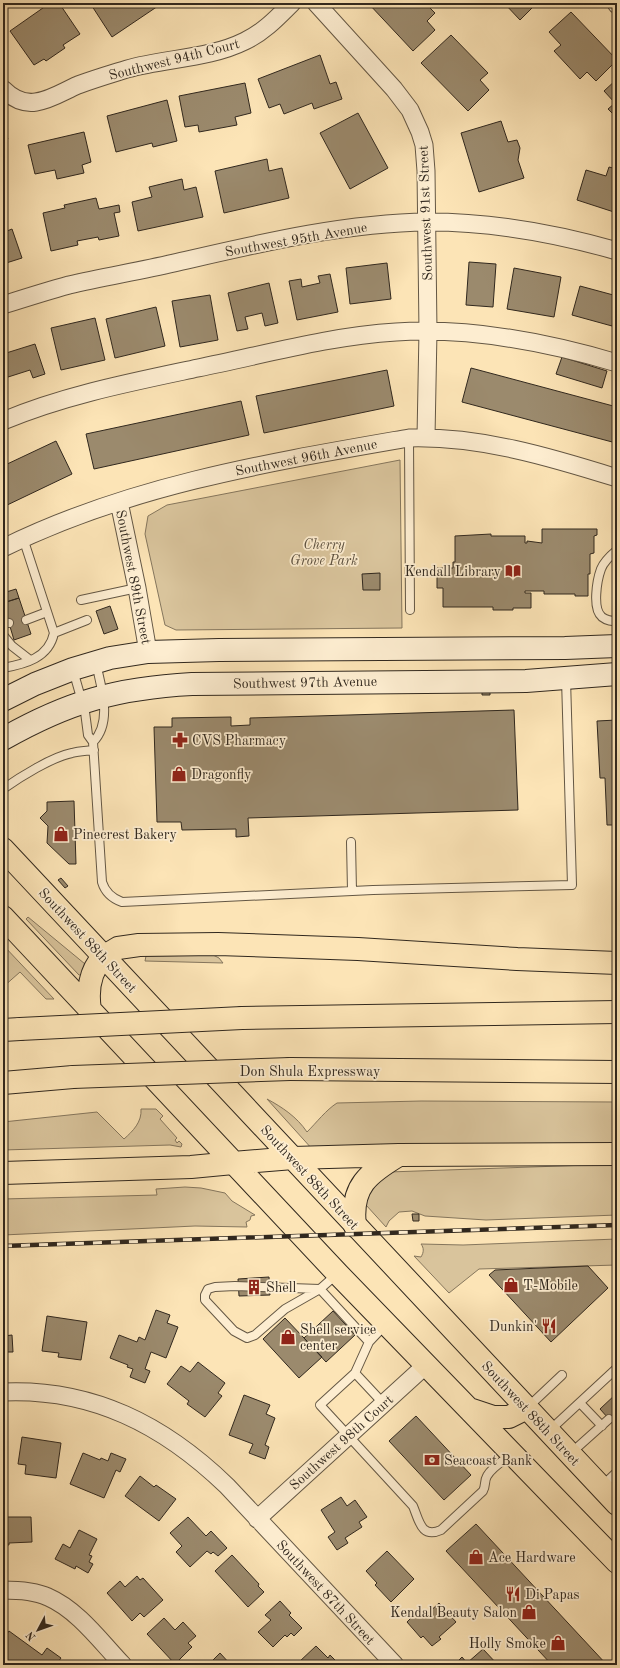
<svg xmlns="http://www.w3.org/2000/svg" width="620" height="1668" font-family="'Old Standard TT',serif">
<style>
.green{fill:#d9c49c;stroke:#85765d}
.building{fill:#9b8a6d;stroke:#31281e}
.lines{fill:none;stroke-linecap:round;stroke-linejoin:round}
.lane-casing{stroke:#645744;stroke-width:10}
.street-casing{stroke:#645744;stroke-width:19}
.secondary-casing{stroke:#31281e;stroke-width:24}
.primary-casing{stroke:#31281e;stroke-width:24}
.highway-casing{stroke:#31281e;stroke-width:24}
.lane{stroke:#fdedd0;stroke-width:8}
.street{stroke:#fdedd0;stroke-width:17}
.secondary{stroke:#fdedd0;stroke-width:22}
.primary{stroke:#fce4b6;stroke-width:22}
.highway{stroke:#fce4b6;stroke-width:22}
.rail-casing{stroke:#31281e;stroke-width:4.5}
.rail{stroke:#fdedd0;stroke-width:3;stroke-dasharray:9;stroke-linecap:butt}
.highway-bridge-casing{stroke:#31281e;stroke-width:24;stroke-linecap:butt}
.highway-bridge{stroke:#fce4b6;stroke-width:22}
.labels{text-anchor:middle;stroke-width:3.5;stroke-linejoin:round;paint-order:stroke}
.street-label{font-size:14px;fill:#31281e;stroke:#fdedd0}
.park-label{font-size:14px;font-style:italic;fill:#5b4f3e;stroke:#fdedd0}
.poi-label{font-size:14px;fill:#31281e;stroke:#fdedd0;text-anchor:start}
</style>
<rect width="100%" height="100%" fill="#fce4b6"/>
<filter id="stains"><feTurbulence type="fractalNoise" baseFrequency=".005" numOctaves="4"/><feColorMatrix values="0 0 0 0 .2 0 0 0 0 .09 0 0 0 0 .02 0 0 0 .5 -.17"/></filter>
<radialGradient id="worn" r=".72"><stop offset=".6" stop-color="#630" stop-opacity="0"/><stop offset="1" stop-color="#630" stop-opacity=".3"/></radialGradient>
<path class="green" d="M400,460L402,628L176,630L165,625L145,534L148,516L167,505Z
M28,917L85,964L82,975H79L26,919Z
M3,945L54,999H46L20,972L3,987Z
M213,955L219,958L223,963L145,961L146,956Z
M267,1099C282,1107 297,1117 307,1132C317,1122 326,1110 337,1103L421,1101L617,1102V1144L313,1150Z
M141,1109H156L163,1116L160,1119L177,1138L175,1140L177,1143L179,1141L182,1144L181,1147L170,1145L3,1150V1122L97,1112L124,1139C133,1131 142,1122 141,1109Z
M617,1164V1215L486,1220L425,1216L412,1211L399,1212L389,1221L386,1227L366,1205L367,1193L389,1172Z
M185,1187L201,1188L225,1193L232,1201L255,1215L251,1216L250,1220L246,1222L247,1227L195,1226L3,1235V1199L157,1195L156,1189Z
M617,1239V1265L479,1269L449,1293L414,1256L421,1257C424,1252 424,1248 421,1244L463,1245Z"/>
<path class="building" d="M3,3H12L3,12Z
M50,3H59L80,34L63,45L65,48L46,61L44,59L34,65L10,31Z
M90,3H160L161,4L112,37Z
M368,3H425L435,13L427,21L435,30L413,51Z
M504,3H537L520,20Z
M571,12L617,60L596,81L587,72L580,79L554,51L561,45L549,32Z
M451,35L488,73L480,80L489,90L468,111L421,63Z
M320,55L330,84L336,82L342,99L314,109L312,103L284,114L280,104L269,108L258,79Z
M617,79V118L608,109L615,103L604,91Z
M245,83L251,113L235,117L237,125L199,132L198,125L185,127L179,96Z
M167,100L177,141L153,147L152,143L116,152L107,116Z
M358,113L388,168L350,189L320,133Z
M501,121L508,142L517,140L520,148L518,160L524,178L479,192L461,133Z
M84,132L91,162L82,165L84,173L57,179L55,170L35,174L28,145Z
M3,135L8,138L3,146Z
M267,159L269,171L282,168L289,198L224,213L215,171Z
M609,167L617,169V213L577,200L586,170L606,176Z
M182,179L184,190L196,187L203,217L138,231L132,202L152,197L149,187Z
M96,198L99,209L119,205L120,212L114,213L119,236L99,240L98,237L77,241L78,245L51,251L43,213L65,208L64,205Z
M4,222L7,231L12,229L22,258L3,264Z
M469,262L496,264L493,307L466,305Z
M387,263L391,299L350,304L346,268Z
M514,268L561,277L554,317L507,309Z
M330,274L338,312L297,320L289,281L301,279L302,287L320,283L318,276Z
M269,283L278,323L265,326L262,313L245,317L248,329L237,331L228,293Z
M580,286L617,296V306L612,326L572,315Z
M210,295L218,340L180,347L172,301Z
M156,307L165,346L115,358L106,319Z
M95,318L105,360L61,370L51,328Z
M35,344L45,374L33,378L30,370L5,378L3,372V354Z
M562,357L607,371L602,388L556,374Z
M471,368L617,407L616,443L462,402Z
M387,370L394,406L264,433L256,396Z
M241,401L249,435L94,469L86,434Z
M56,441L72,474L3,507V466Z
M542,529H597V535L594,536V553L590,554V574H588V596H575V594H544V591H525V593H531V608H513V610H493V607H443V588H437V568H453V562H455V536L491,534V536H525V543H527V541L542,543Z
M380,573V590H363L362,574Z
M16,589L19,598L3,603V593Z
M19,598L31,634L14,640L3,603Z
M110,606L118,629L104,634L96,611Z
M482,690L490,691V695H482Z
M514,710L518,810L248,818L249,836L236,837V829L182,830L181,822H157L154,727H172V718L231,717V726L250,725V718Z
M617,720V825H607L605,778H600L597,721Z
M74,801L76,864H69L47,843L48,826L40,818L47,811V802Z
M61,878L68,886L65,888L58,880Z
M412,1214H419V1221H413Z
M588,1266L608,1288L551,1342L489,1275L495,1270Z
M269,1277L270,1295L239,1296L238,1279Z
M156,1310L170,1315L167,1323L178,1327L166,1358L151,1352L145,1369L150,1371L145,1383L130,1377L133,1369L127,1367L128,1365L110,1358L119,1335L137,1342L139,1337L145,1340Z
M333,1311L355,1335L326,1362L304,1338Z
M3,1316L4,1336L12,1335L13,1352H3Z
M47,1316L87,1322L81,1360L58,1357L59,1353L42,1351Z
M285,1318L322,1357L299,1378L263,1339Z
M198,1362L225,1383L218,1393L222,1396L205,1417L187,1404L189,1401L167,1384L181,1366L190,1372Z
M617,1393V1428L600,1409Z
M244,1395L270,1405L266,1414L275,1418L265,1445L269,1447L265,1459L249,1453L253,1444L229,1435Z
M416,1416L471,1475L444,1500L389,1441Z
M22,1437L61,1443L56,1478L25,1474L26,1465L18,1464Z
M83,1453L100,1460L101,1458L108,1461L111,1453L126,1459L120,1472L116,1470L104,1498L70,1484Z
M140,1476L154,1487L156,1485L176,1499L159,1521L125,1496Z
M341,1497L347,1506L355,1500L367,1517L359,1522L362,1527L345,1538L348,1543L337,1550L328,1537L335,1532L321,1510Z
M3,1517H31L32,1542L9,1543V1545H3Z
M188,1517L206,1536L211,1531L227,1548L218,1556L213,1552L211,1554L207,1551L190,1567L176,1552L182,1546L170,1533Z
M476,1524L607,1665H552L446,1551Z
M79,1530L97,1539L89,1555L92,1556L89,1562L93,1564L88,1573L76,1566L75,1569L55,1559L63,1544L70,1548Z
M387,1551L414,1579L391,1602L375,1585L377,1583L366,1571Z
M232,1555L259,1584L258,1586L264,1592L248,1607L215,1571Z
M137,1576L140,1580L143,1578L163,1600L144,1617L140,1613L132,1621L107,1593L120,1581L125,1587Z
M280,1601L291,1613L289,1615L302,1628L294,1636L291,1633L287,1637L285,1635L273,1647L258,1632L271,1620L265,1615Z
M439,1603L456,1622L439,1637L441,1639L432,1646L423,1636L421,1638L407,1622L418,1611L424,1617Z
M164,1618L175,1630L183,1622L196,1636L188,1643L192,1647L175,1664L147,1634Z
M9,1631L42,1655L47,1648L61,1658L56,1665H13L3,1657V1639Z
M316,1646L328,1658L330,1655L340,1665H301L299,1662Z
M483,1649L498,1665H454L462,1657L467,1663Z
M220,1653L231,1665H208Z"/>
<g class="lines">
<defs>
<path id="lane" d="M409,438L410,610
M617,550C611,555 604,561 601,569C597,580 592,609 602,617C607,621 612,621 617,621
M81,600L137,588
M26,620L47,612
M3,622L9,623
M54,633L87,620
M3,635L12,646L30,660
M3,668C25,664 49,658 54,633L23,538
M73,670L85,712L88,735L93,742L102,882C105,892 111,898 122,902L373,890L572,885L566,679
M93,742C113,722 101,687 96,663
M3,789C20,777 52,757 72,753C79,751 87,751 94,750
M351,842L352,891
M337,1274L320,1289L369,1342L355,1373
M235,1286L320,1289L285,1309L255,1335L247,1338L234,1331L205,1300V1295L208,1289L215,1287Z
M369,1342L386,1324
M383,1403L355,1373L320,1405L413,1506C419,1520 421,1539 441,1530L483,1491C486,1486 484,1481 487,1476C492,1467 504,1460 512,1454
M580,1403L602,1426
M527,1408L562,1375
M549,1431L617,1368
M571,1453L609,1419
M601,1487L617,1472"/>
<path id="street" d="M316,3L394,89L410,110L420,132L424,145L426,171L428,331L426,437
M616,3L617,5
M3,89C12,98 23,104 36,102C51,100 64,91 78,85C94,79 111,74 127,69C165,58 209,59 245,41C264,32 278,17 292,3
M3,305C25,298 47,291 69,285C104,277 139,271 174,263C257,244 342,223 428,222C490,222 558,234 617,251
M3,421C65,395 132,382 198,368C263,355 329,336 396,332C471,327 546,342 617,363
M119,502L137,588L148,652
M3,548C130,485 271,462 409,438C480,436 550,457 617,478
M3,1392C92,1388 164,1425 227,1486L395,1665
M257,1519L426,1365
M3,1590C18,1590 35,1591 48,1597C78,1610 101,1642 123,1665"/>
<path id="secondary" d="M3,700L35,684L73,669L110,658L148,652L219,650L565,648L617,646
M3,739C68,702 117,688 192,684L526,681L617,674"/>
<path id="primary" d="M3,849L617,1504
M3,917L338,1274L617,1562
M90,1010C87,991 90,971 103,957
M233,1163L293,1158
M469,1409L493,1417H509L527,1408"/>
<path id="highway" d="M103,957L118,948L139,945L218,944L358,949L517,959L617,963
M242,1018L617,1012
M3,1030L20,1029
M290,1069L617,1072
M3,1083L73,1077
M293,1158L399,1155L617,1154
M3,1173L191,1167L233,1163
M355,1226C350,1186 369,1173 399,1155"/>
</defs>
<use href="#lane" class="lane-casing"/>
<use href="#street" class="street-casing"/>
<use href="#secondary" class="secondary-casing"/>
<use href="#primary" class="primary-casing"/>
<use href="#highway" class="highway-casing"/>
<use href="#lane" class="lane"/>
<use href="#street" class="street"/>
<use href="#secondary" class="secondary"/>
<use href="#primary" class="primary"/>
<use href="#highway" class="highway"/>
<defs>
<path id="rail" d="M3,1246L617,1225"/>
</defs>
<use href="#rail" class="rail-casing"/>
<use href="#rail" class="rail"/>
<defs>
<path id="highway-bridge" d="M20,1029L242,1018
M73,1077L290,1069"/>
</defs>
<use href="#highway-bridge" class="highway-bridge-casing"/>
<use href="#highway-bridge" class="highway-bridge"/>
</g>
<defs>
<symbol id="library-bare" viewBox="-9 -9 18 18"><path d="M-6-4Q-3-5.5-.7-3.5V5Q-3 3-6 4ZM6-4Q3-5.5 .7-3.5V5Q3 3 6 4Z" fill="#8f2418" stroke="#fdedd0" stroke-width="2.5" paint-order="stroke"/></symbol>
<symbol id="pharmacy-bare" viewBox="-9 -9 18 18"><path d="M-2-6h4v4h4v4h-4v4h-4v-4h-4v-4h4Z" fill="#8f2418" stroke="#fdedd0" stroke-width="2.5" paint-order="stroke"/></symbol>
<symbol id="shop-bare" viewBox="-9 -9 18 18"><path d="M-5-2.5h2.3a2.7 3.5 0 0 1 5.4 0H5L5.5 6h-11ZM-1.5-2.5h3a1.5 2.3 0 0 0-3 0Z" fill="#8f2418" stroke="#fdedd0" stroke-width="2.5" paint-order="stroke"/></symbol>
<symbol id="building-bare" viewBox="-9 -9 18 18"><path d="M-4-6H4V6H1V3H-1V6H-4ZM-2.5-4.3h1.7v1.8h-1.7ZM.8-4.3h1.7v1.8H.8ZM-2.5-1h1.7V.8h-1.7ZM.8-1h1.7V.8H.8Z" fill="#8f2418" stroke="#fdedd0" stroke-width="2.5" paint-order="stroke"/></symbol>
<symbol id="restaurant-bare" viewBox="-9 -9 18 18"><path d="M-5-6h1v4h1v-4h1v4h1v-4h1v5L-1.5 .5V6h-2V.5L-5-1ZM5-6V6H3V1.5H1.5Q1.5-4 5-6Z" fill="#8f2418" stroke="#fdedd0" stroke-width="2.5" paint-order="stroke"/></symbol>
<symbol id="bank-bare" viewBox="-9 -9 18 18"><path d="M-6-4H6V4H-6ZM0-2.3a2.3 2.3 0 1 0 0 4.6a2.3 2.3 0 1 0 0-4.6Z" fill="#8f2418" stroke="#fdedd0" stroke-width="2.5" paint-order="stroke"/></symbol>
</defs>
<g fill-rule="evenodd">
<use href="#library-bare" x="502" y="560" width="22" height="22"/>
<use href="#pharmacy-bare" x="169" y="729" width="22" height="22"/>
<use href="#shop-bare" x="168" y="763" width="22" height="22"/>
<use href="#shop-bare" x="50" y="823" width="22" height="22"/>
<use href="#shop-bare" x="500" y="1274" width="22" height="22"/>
<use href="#building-bare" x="243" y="1276" width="22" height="22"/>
<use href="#restaurant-bare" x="538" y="1315" width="22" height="22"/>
<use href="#shop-bare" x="277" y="1326" width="22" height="22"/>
<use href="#bank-bare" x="421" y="1449" width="22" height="22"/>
<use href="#shop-bare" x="465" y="1546" width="22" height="22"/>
<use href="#restaurant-bare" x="502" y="1583" width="22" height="22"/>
<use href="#shop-bare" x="518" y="1601" width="22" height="22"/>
<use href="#shop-bare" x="547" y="1632" width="22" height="22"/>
</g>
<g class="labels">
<g class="street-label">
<text transform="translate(174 59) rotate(-14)" y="5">Southwest 94th Court</text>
<text transform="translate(425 213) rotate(-92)" y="5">Southwest 91st Street</text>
<text transform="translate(296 239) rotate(-10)" y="5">Southwest 95th Avenue</text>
<text transform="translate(306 457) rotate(-11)" y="5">Southwest 96th Avenue</text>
<text transform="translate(134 577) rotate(79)" y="5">Southwest 89th Street</text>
<text transform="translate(305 682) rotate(-1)" y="5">Southwest 97th Avenue</text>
<text transform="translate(88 940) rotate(47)" y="5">Southwest 88th Street</text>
<text x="310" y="1076">Don Shula Expressway</text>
<text transform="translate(310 1177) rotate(47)" y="5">Southwest 88th Street</text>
<text transform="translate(531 1413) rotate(47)" y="5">Southwest 88th Street</text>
<text transform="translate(341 1442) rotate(-42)" y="5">Southwest 98th Court</text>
<text transform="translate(326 1592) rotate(47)" y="5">Southwest 87th Street</text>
</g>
<g class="park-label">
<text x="324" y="549">Cherry<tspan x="324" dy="16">Grove Park</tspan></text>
</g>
<g class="poi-label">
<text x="501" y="576" text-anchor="end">Kendall Library</text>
<text x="192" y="745">CVS Pharmacy</text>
<text x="191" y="779">Dragonfly</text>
<text x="73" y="839">Pinecrest Bakery</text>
<text x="523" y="1290">T-Mobile</text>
<text x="266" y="1292">Shell</text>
<text x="537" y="1331" text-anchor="end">Dunkin'</text>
<text x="300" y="1334">Shell service<tspan x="300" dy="16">center</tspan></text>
<text x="444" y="1465">Seacoast Bank</text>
<text x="488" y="1562">Ace Hardware</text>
<text x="525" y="1599">Di Papas</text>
<text x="517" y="1617" text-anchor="end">Kendal Beauty Salon</text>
<text x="546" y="1648" text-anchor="end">Holly Smoke</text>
</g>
</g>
<rect width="620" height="1668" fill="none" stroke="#fce4b6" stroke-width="16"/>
<rect x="4" y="4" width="612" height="1660" fill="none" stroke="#31281e" stroke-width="2"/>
<rect x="8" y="8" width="604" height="1652" fill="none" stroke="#31281e"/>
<g transform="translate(38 1630) rotate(229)" stroke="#fdedd0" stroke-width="3" paint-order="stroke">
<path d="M0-3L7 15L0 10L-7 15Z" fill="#31281e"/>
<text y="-6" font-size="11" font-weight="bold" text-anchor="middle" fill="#31281e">N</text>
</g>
<rect width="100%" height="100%" filter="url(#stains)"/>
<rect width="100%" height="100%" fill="url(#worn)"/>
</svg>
